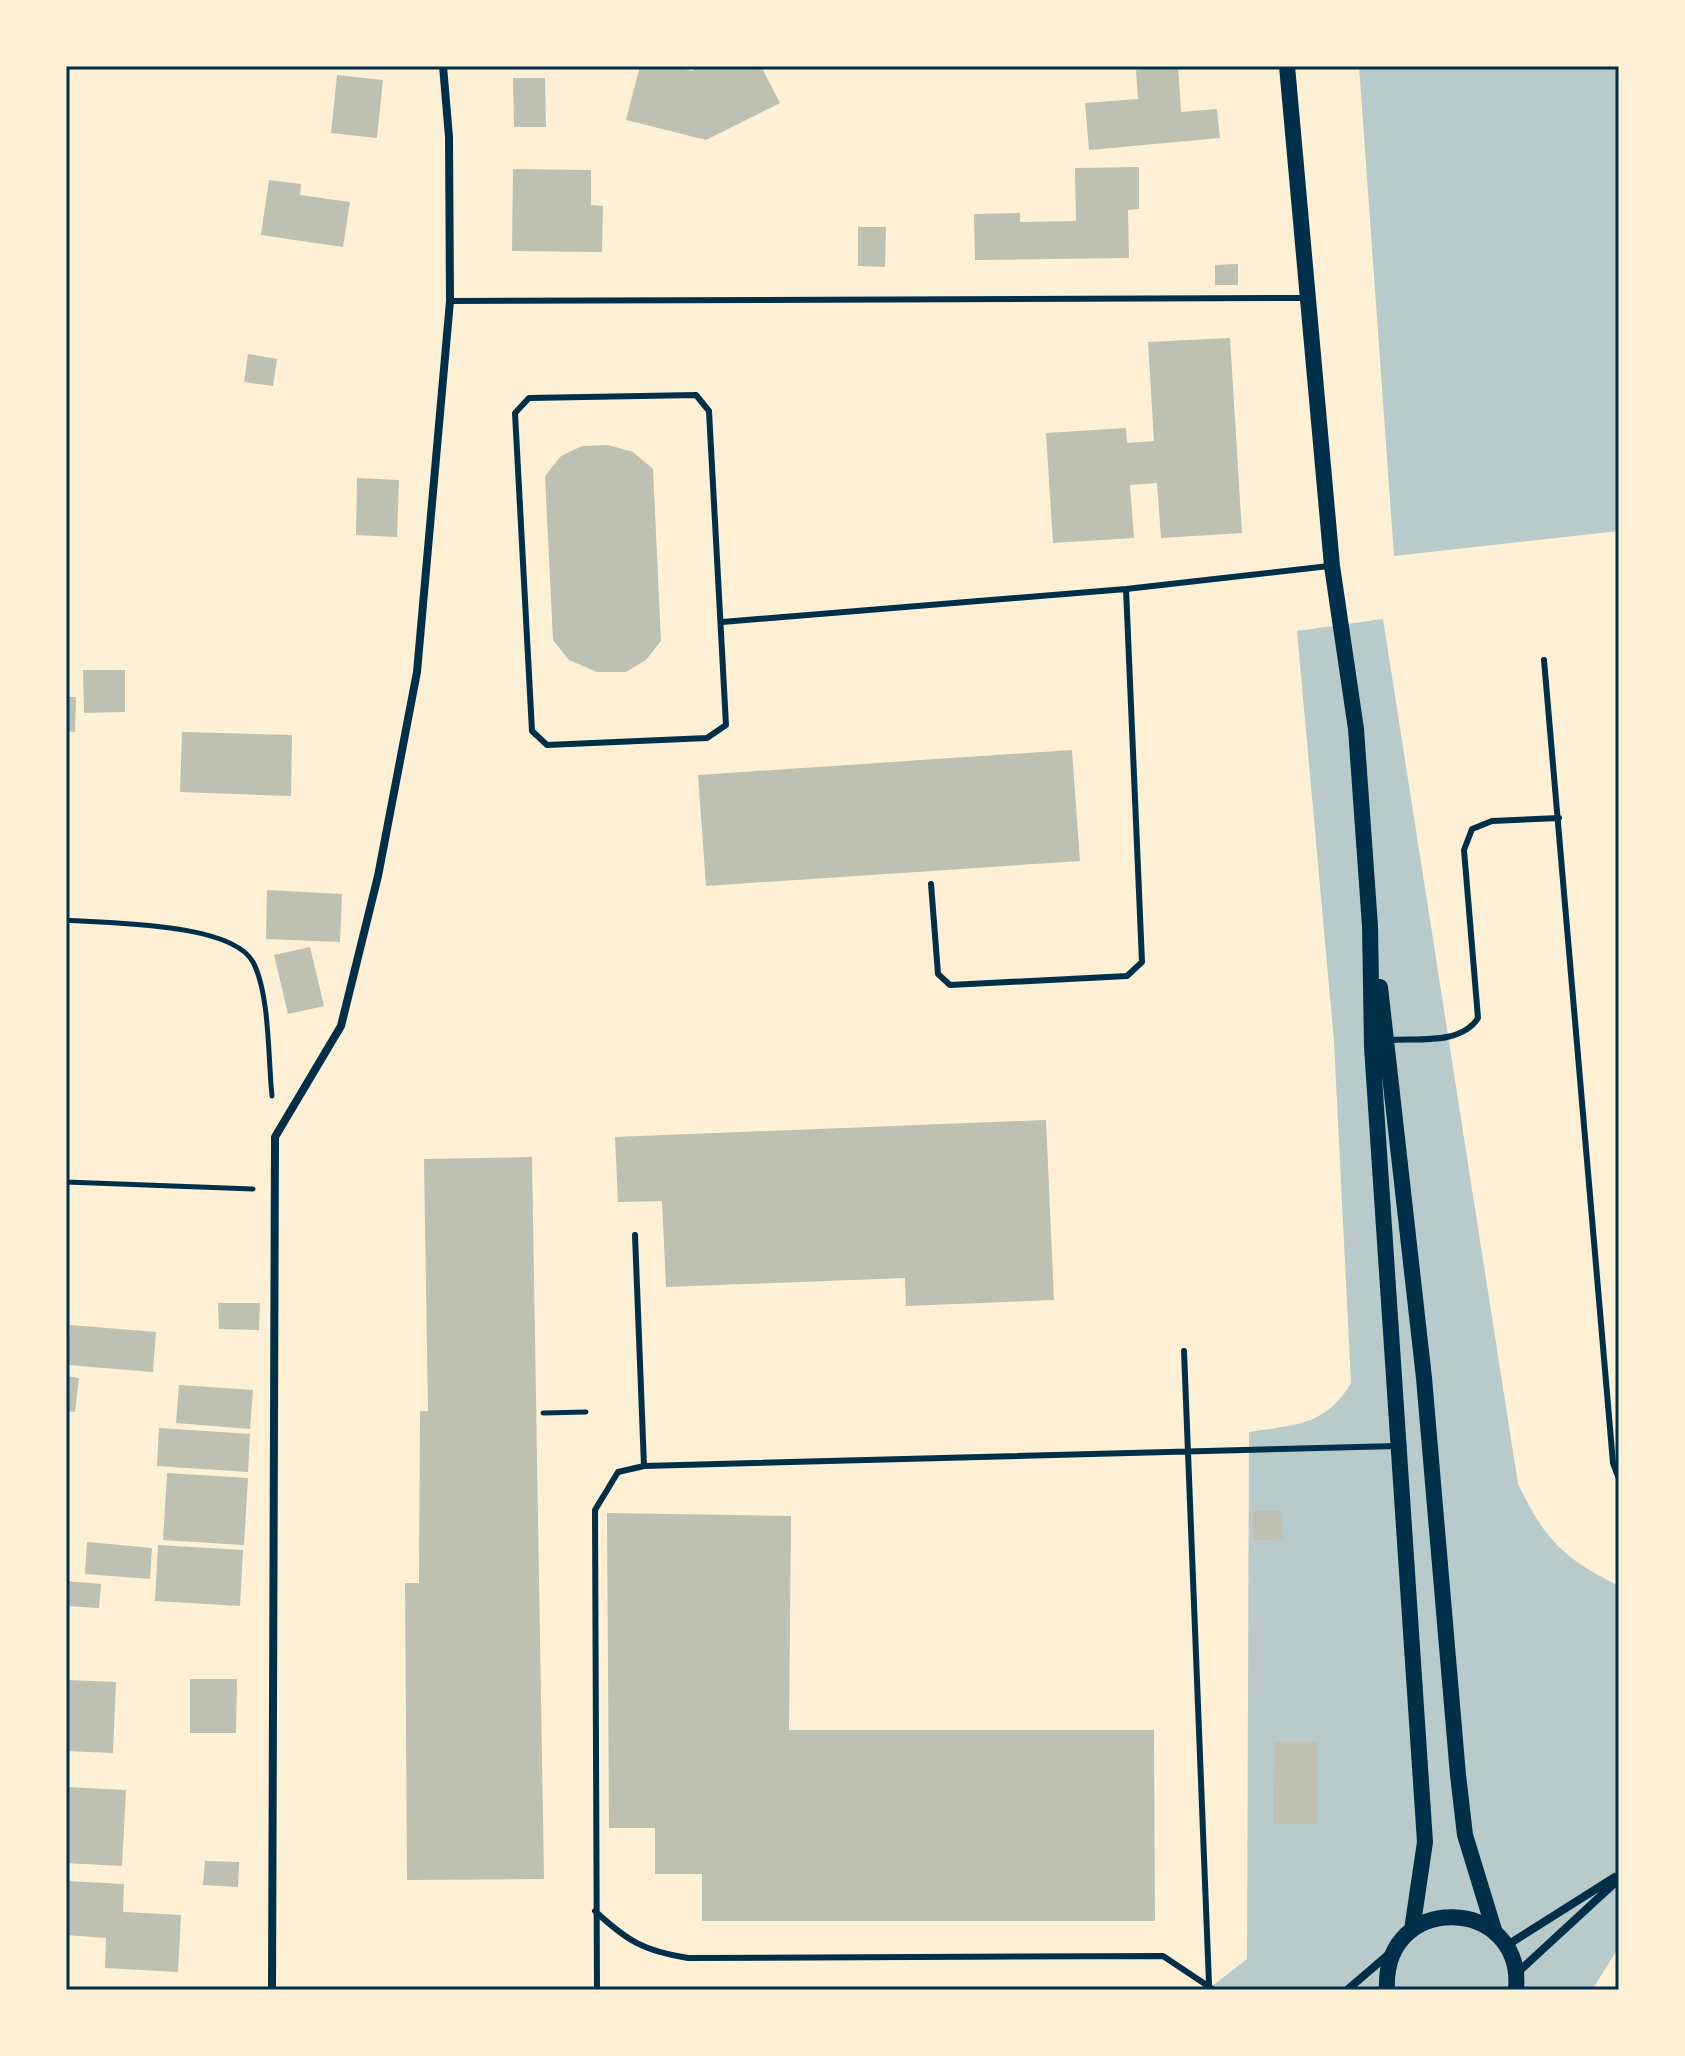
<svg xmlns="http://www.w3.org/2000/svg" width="1685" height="2056" font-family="Literata,serif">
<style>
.green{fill:#b9caca}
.building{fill:#bec0b2}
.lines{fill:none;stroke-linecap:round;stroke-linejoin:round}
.path{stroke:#003049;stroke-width:5}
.service{stroke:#003049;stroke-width:6}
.minor{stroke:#003049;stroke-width:8}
.secondary{stroke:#003049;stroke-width:16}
.neatline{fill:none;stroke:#003049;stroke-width:3}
</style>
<rect width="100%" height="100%" fill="#fdf0d5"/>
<path class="green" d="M1359,66H1619V531L1394,556Z
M1383,619L1518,1484C1546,1541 1562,1557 1619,1586V1947L1592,1990H1207L1247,1959L1249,1432C1294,1425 1326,1426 1351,1383L1334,1041L1297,631Z"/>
<path class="building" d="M640,66H674L692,71L701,66H761L780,103L706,140L626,120Z
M1178,66L1181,112L1217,109L1220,138L1089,150L1085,103L1138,99L1136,70Z
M337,75L383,80L377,138L331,133Z
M513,78H545L546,127H514Z
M1139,167V209L1128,210L1129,258L975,260L974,214L1020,213V222L1076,221L1075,168Z
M513,169L591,170V205L603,206L602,252L512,251Z
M269,180L301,184L300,195L350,202L343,247L261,235Z
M858,227H886L885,267L858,266Z
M1238,264V285H1215V265Z
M1230,338L1242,533L1161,538L1157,483L1130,485L1134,538L1053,543L1046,433L1126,428L1127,443L1154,441L1148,342Z
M248,354L277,359L273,386L244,382Z
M608,445L633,452L653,469L661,641L646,660L626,672H597L569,660L553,640L545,476L561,456L582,446Z
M357,478L399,480L397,537L356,535Z
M83,670H125V712L84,713Z
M66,697H76L75,732L66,731Z
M182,732L292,735L291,796L180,792Z
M1072,750L1080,861L706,886L698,775Z
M267,890L342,894L340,942L266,939Z
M310,947L324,1006L288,1014L274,955Z
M1046,1120L1054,1300L906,1306L905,1278L666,1287L662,1201L618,1202L615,1137Z
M532,1157L544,1879L407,1880L405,1583H419L420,1411H428L424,1159Z
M218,1303H260L259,1330L219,1329Z
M70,1325L156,1332L153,1372L67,1365Z
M66,1376L79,1378L75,1412L66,1411Z
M179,1385L253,1390L250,1429L176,1423Z
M159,1428L250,1434L248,1472L157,1466Z
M167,1473L248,1478L244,1545L163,1540Z
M1253,1511H1282L1283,1539L1254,1540Z
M607,1513L791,1516L789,1730H1154L1155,1921H702V1874H655V1828H609Z
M87,1542L152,1548L150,1579L85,1574Z
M158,1545L243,1550L240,1606L155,1601Z
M66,1581L101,1584L99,1608L66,1606Z
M190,1679H237L236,1733H190Z
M66,1680L116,1682L113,1753L66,1751Z
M1274,1742H1318L1317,1824H1273Z
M66,1787L126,1790L122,1866L66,1863Z
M205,1861L239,1862L238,1887L203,1885Z
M67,1881L124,1884L123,1912L181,1915L178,1972L105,1968L106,1938L66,1935Z"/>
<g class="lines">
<path class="path" d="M66,920C108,924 231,922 253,962C270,995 268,1059 272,1096
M66,1182L253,1189
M543,1413L586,1412"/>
<path class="service" d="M450,301L1305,298
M696,395L709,411L726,725L707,738L547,745L532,731L515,413L529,398Z
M722,622L1126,589L1329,566
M1544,660L1613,1463L1619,1479
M931,884L938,974L950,985L1127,976L1142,962L1126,589
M1389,1040C1418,1038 1461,1045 1478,1018L1464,850L1472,829L1492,821L1559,818
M635,1235L644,1466
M1184,1351L1209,1984
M595,1911C627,1941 644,1951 688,1958L1163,1956L1214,1990
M597,1990L595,1510L618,1472L644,1466L1397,1446"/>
<path class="minor" d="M1506,1946L1615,1877
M1516,1974L1619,1879
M272,1990L275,1137L341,1026L378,876L417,672L450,301L449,137L443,66
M1347,1990L1389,1954"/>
<path class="secondary" d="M1287,66L1332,566L1356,729L1370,926L1372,1047L1425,1842L1412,1930
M1380,987L1424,1378L1458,1775L1465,1835L1495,1933
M1387,1990C1382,1890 1525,1896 1516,1990"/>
</g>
<rect width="1685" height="2056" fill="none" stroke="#fdf0d5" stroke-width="136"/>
<rect x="68" y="68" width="1549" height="1920" class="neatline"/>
</svg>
